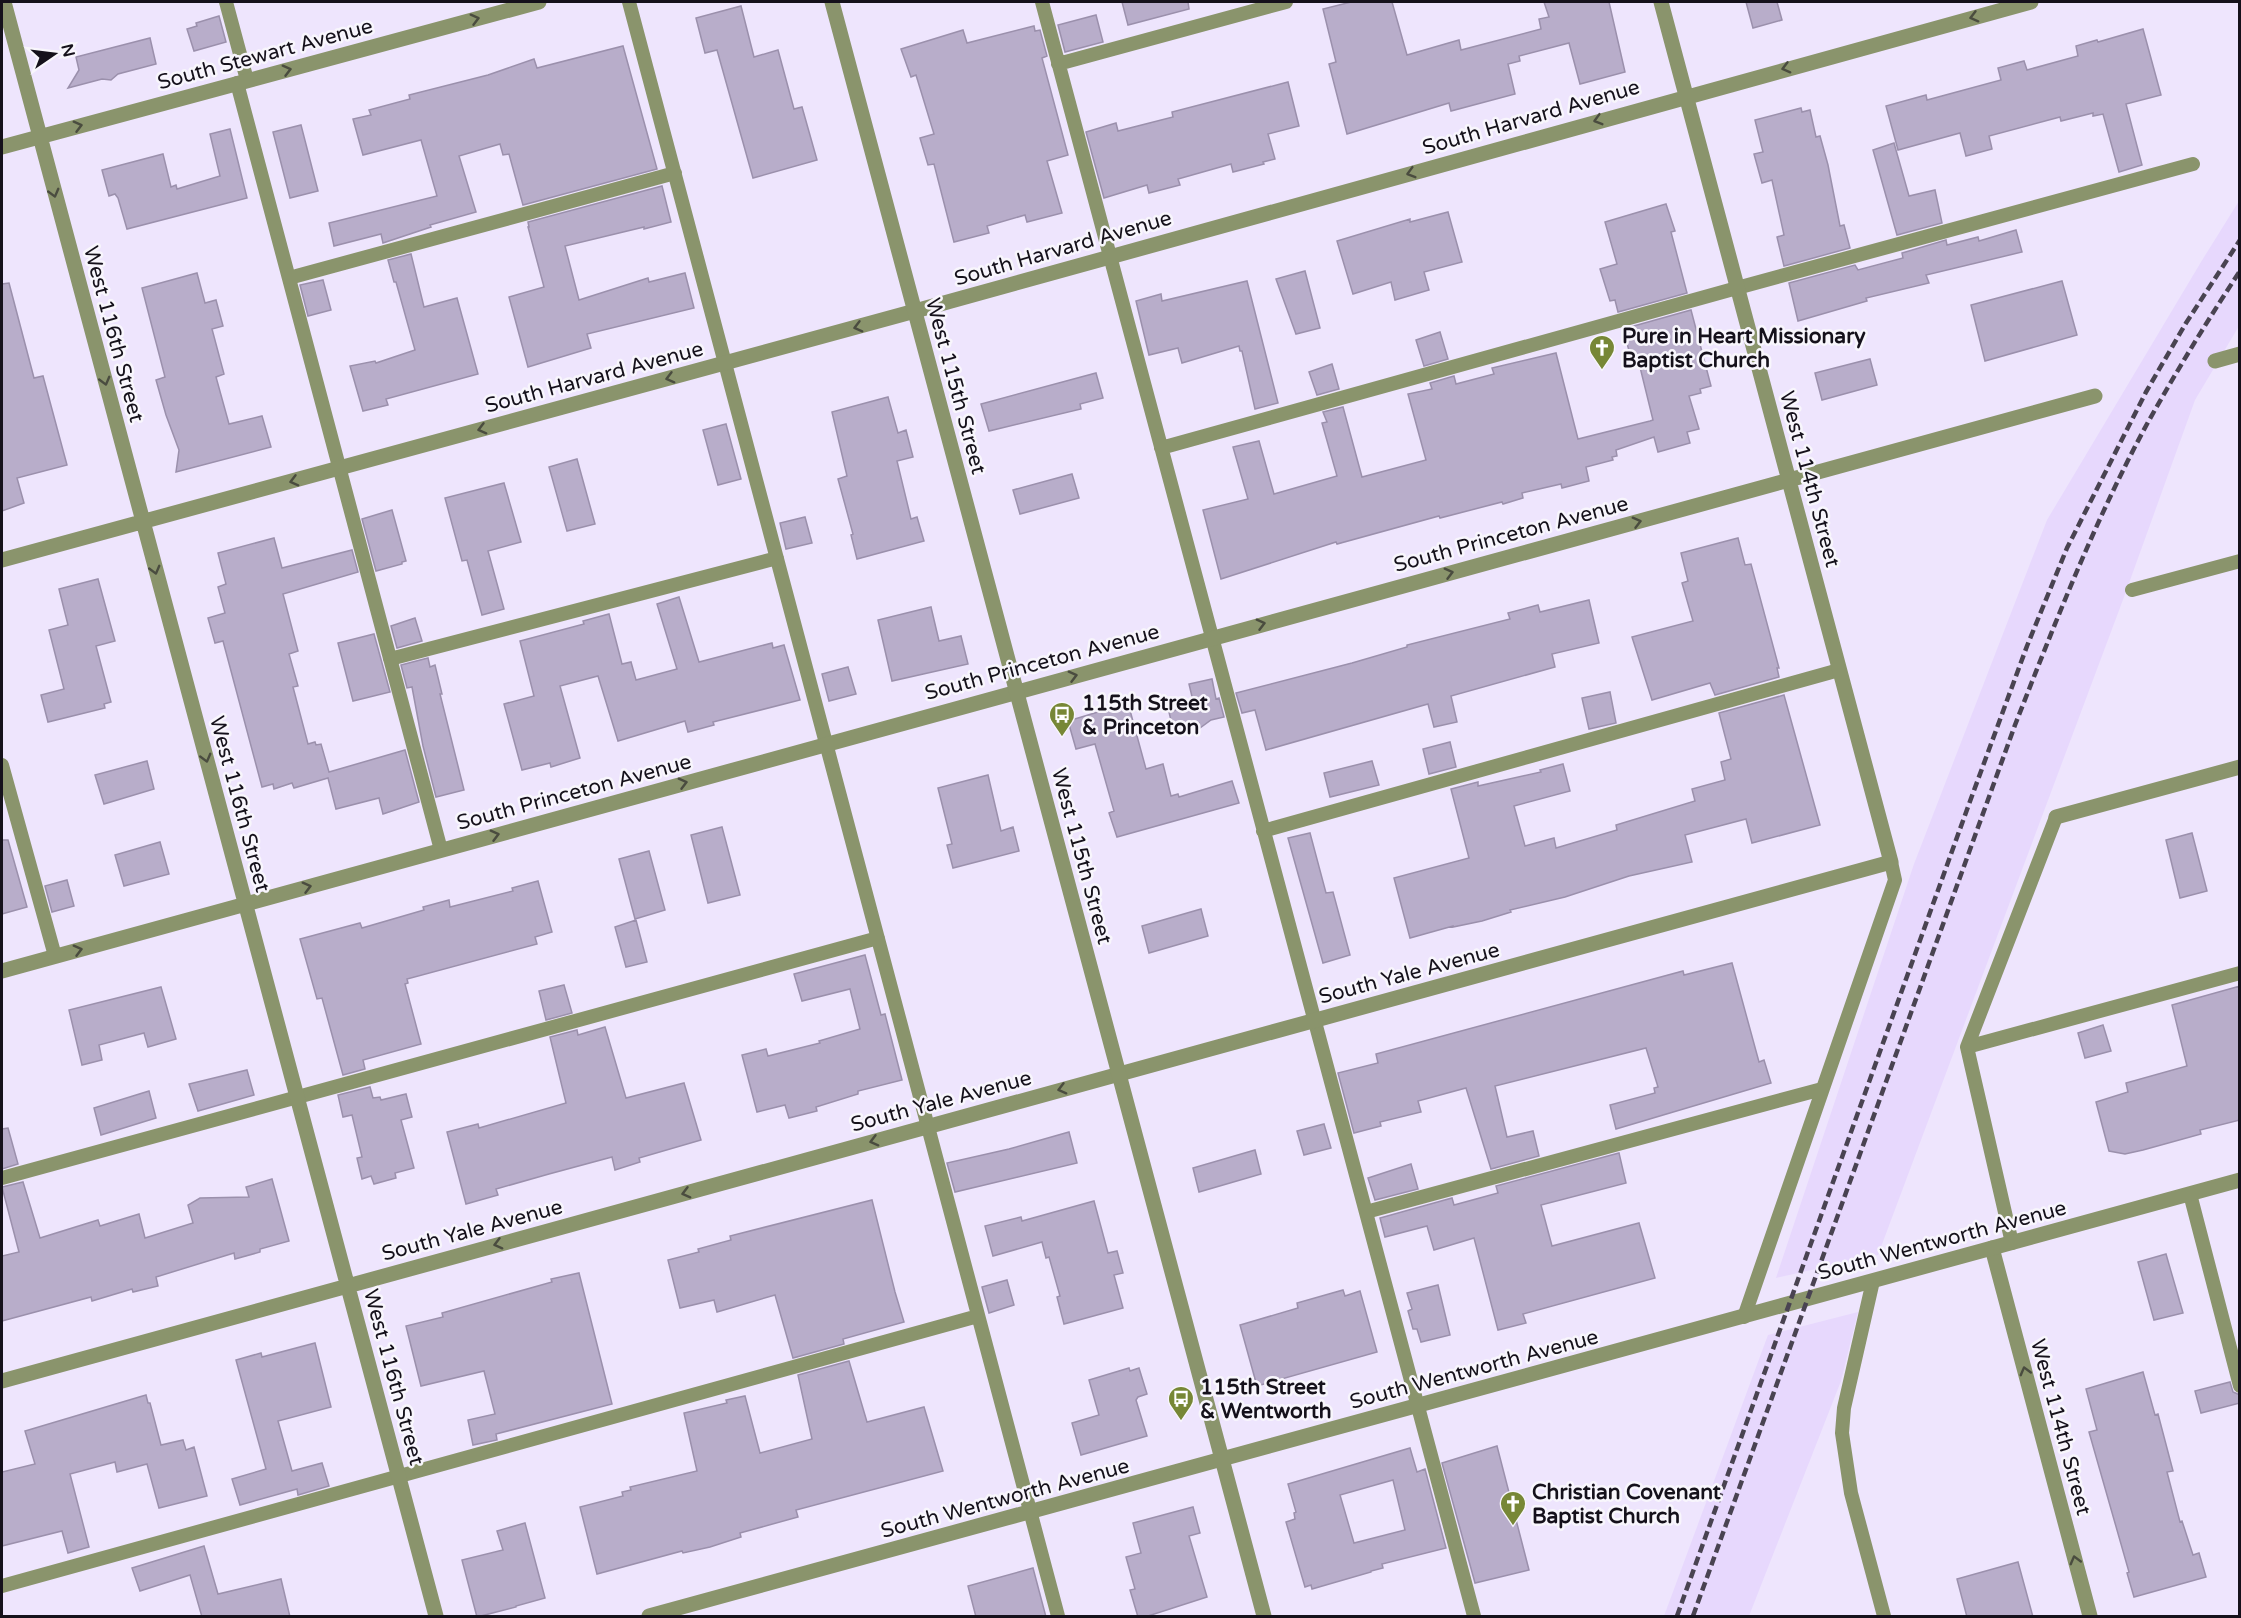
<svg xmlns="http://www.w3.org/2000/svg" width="2241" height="1618" font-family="'Varela Round',sans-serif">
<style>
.built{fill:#e7d8fd}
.building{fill:#b8adca;stroke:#9b90ac;stroke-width:1.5;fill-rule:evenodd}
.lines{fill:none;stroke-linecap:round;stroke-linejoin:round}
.service{stroke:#8a946c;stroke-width:14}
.minor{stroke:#8a946c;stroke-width:15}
.tertiary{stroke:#8a946c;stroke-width:15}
.rail{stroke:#494351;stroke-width:4.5;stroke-dasharray:9 4.5;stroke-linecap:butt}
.oneway{stroke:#4a4c3f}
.labels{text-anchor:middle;stroke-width:5;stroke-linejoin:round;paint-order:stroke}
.street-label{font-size:21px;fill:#15111b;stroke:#f8f6fc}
.poi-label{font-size:21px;font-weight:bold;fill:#15111b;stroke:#f8f6fc;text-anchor:start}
</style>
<rect width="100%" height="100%" fill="#eee5fd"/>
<path class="built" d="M2239,201V326L2195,400L2124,597L1878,1255L1776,1278L1914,864L2047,520L2201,262Z
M1858,1312L1841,1381L1749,1616H1664L1768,1335Z"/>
<path class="building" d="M1122,2H1188L1189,9L1128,25Z
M1351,2H1392L1407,55L1459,40L1461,50L1541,29L1539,19L1549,17L1544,2H1609L1625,72L1580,84L1569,43L1519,56L1520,61L1508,64L1515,94L1451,111L1449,103L1347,134L1329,64L1336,62L1323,9Z
M1746,2H1777L1782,20L1753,28Z
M741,6L754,57L778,50L794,109L802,107L817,160L753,178L717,50L705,53L696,18Z
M1096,15L1103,42L1065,52L1058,25Z
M219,16L226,42L194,51L187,29L197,26L196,23Z
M1034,26L1035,31L1040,30L1047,56L1042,58L1068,155L1047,161L1062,213L1027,222L1025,215L987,226L989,233L954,242L934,164L928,165L920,138L934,134L916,75L911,77L901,49L963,30L967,43Z
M2143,29L2161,95L2126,104L2142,165L2119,172L2103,114L2093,116V113L2061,121L2060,117L1989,136L1992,149L1966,156L1960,133L1898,150L1886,106L1926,95L1927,100L2001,80L1998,68L2024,61L2027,70L2078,56L2076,46L2097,40L2098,42Z
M150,38L156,64L118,74L111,80L102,79L68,88L79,70L76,57Z
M623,46L657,169L523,205L509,154L503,155L500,144L459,156L476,212L430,225L431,227L383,243L381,234L334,246L329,223L437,196L421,140L363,155L353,119L371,115L369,110L410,99L409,95L488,75L534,59L537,68Z
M1288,82L1299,126L1268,134L1275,159L1263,162L1264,164L1233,172L1231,164L1178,179L1180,185L1149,193L1147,185L1104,198L1086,132L1116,123L1118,131L1173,117L1172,112Z
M1801,108L1802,112L1810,110L1816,137L1820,136L1828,165L1840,226L1844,225L1850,248L1784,266L1777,237L1784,235L1772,180L1762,183L1754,154L1763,152L1755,120Z
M301,125L318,191L290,198L273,132Z
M230,129L247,198L127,229L118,198L115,194L109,196L102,170L163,154L171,187L176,185L177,189L220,176L210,134Z
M1894,143L1909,196L1935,190L1942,223L1897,235L1873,150Z
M662,186L671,222L644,229V227L565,246L579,300L648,278L649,282L685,273L694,308L587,334L591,348L528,367L509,297L544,287L528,227H529L528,222Z
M1666,204L1675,231L1671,232L1687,293L1618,312L1615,300L1610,301L1600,269L1617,264L1605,222Z
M1448,212L1462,262L1424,272L1429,290L1395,300L1391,282L1353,294L1337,241L1410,219V222Z
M2016,230L2022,252L1926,275L1929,283L1866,298L1867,301L1798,321L1789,283L1855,265L1858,270L1903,258L1902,253L1946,240L1947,245L1978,237L1979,241Z
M411,254L424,307L457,298L478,374L386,399L388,405L363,411L350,366L375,361L376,363L415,350L396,282H394L388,260Z
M1305,271L1320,328L1296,334L1276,279Z
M197,273L205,303L216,300L223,326L212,329L224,374L216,377L229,424L262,416L271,447L176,472L179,450L166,415L156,380L165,377L142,288Z
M323,280L331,310L308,316L300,285Z
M1247,281L1278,403L1255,409L1242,351H1240L1239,346L1182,363L1178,348L1149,355L1136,301L1161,294L1162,301Z
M2062,281L2077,335L1985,361L1971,305Z
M9,283L34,378L43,376L67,465L17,478L24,503L2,511V284Z
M1691,310L1711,386L1700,389L1701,393L1689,396L1699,429L1687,432L1690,443L1658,452L1654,437L1616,450L1617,456L1612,457L1613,460L1586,467L1589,481L1562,488L1561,484L1522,493L1523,498L1503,504L1502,502L1440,518L1439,516L1337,544L1336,542L1221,579L1203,510L1248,499L1233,447L1259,441L1274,494L1337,476L1322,423L1327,422L1323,412L1343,407L1362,477L1426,460L1408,394L1432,389L1430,383L1454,376L1456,384L1494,374L1492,368L1556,353L1578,439L1650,421L1653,420L1639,363L1633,365L1623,329Z
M1440,332L1448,359L1424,366L1416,340Z
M1870,359L1877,385L1822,400L1815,373Z
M1332,364L1339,389L1317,395L1309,372Z
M1096,373L1103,398L1080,404L1081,409L989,431L981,404Z
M888,397L898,433L906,430L913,457L897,461L911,519L917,517L924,541L857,559L851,535L853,534L838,479L847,476L832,412Z
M726,424L741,479L718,485L703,430Z
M577,459L595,524L567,531L549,467Z
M1072,474L1079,498L1020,514L1013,490Z
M504,483L521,542L488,551L504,609L482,615L467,560L462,561L445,498Z
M392,510L406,561L402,562V564L376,571L362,519Z
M805,517L812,543L786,549L780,523Z
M274,538L282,568L352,550L358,572L283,594L298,651L289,654L298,686L293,687L308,744L315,742L316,745L321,744L329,772L405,750L419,802L383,814L379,798L336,809L328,778L294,788L292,783L274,789L273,784L262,787L223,641L215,643L208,618L225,613L218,587L226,584L218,553Z
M1738,538L1745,565L1751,564L1779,668H1777L1779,677L1715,695L1710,683L1652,700L1632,637L1693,621L1682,583L1688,581L1681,553Z
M98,579L115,641L96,646L111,702L104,704L105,708L48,722L41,695L64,689L49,630L68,625L59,589Z
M679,597L699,662L772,643L773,648L784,645L800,700L713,722L714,725L688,732L685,721L618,741L598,676L560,686L580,758L551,767L550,763L522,770L504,704L534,696L520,641L584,624L583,621L609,614L622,664L631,662L636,680L677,669L657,604Z
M1589,600L1599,643L1552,654L1555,667L1451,696L1457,722L1434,727L1428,704L1266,750L1255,710L1242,713L1236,693L1352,663L1407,647V645L1510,619L1508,613L1538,605L1540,612Z
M931,607L939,641L961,636L968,664L892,681L878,620Z
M415,618L422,641L397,648L391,626Z
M374,634L390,692L353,701L338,643Z
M428,658L430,667L435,665L442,694H440L464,790L436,797L423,746L412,687L407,688L401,665Z
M848,667L856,694L829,701L822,674Z
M1212,679L1216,699L1219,698L1224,717L1211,720L1200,728L1199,723L1173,729L1169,712L1194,705L1189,684Z
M1610,692L1616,723L1589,729L1582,698Z
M1784,695L1820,825L1752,843L1746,819L1685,835L1692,862L1629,876L1565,897L1510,910L1511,912L1482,921L1453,927V926L1410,938L1394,878L1469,858L1451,789L1478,782V786L1541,772L1540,770L1563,764L1570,791L1514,806L1525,846L1554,838L1556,848L1617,830L1616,825L1695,801L1692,789L1725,780L1721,762L1731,759L1719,713Z
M1128,703L1146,769L1163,764L1171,796L1178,794L1179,797L1232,781L1239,803L1117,837L1109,813L1114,811L1095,744L1076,749L1068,721Z
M1450,742L1456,767L1429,774L1423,749Z
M147,761L154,789L104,804L95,775Z
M1372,761L1379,785L1330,797L1324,773Z
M988,775L1001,831L1013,827L1019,851L953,868L947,845L952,844L938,788Z
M722,827L740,895L708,903L691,835Z
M1310,833L1326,893L1333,892L1350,955L1323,963L1288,838Z
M2192,833L2207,891L2180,898L2166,840Z
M2,840H8L27,907L2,914Z
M160,842L169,874L124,886L115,855Z
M649,851L665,910L635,919L619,859Z
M67,880L74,906L52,912L45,886Z
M538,881L552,932L535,937L537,944L407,979L408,983L405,984L421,1044L363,1060L365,1069L343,1075L322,998L317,999L300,939L360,923L362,928L424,910L423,907L449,900L450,907L513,891L512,888Z
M1201,909L1208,936L1149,953L1142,926Z
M636,920L647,962L626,967L615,927Z
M865,955L881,1015L885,1014L902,1080L858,1091V1094L816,1107L817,1111L789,1118L785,1105L757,1112L742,1055L766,1049L768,1056L820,1043L819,1041L860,1029L850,989L802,1001L794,974Z
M1732,963L1759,1062L1764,1060L1771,1083L1616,1129L1610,1105L1655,1093L1654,1088L1658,1087L1646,1048L1495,1086L1507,1137L1533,1131L1539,1156L1491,1169L1466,1088L1418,1101L1421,1112L1380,1122L1381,1126L1354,1133L1338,1073L1378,1063L1376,1054L1683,971L1684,975Z
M564,985L572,1013L546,1020L539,991Z
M2240,986V1120L2200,1130L2201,1134L2143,1150L2125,1154L2109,1151L2096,1102L2128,1092L2126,1083L2187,1066L2172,1005Z
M161,987L176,1039L148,1047L144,1033L99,1045L102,1060L82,1065L69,1010Z
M2103,1025L2111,1051L2085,1058L2078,1033Z
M605,1027L626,1098L684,1083L701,1140L639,1158L640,1162L615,1170L612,1157L549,1174L496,1189L498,1195L466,1204L447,1132L478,1124L479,1128L566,1103L550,1037L577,1030L578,1035Z
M247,1070L254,1095L198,1111L189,1084Z
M370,1087L373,1098L380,1097L381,1100L406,1094L412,1117L401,1120L414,1168L395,1173L396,1178L374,1184L371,1176L362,1179L357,1158L362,1157L352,1115L343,1117L338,1095Z
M149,1091L156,1118L101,1135L94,1108Z
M1324,1124L1331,1148L1304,1155L1297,1131Z
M8,1128L18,1164L2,1169V1129Z
M1069,1132L1077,1163L955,1192L947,1163L1009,1149Z
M1255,1150L1261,1174L1199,1192L1193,1168Z
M1619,1153L1626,1183L1541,1205L1552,1246L1639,1223L1655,1278L1523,1314L1526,1323L1498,1330L1474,1238L1434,1250L1427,1226L1385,1237L1380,1218L1452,1198L1454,1205L1498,1193L1496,1186Z
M1411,1164L1418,1189L1375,1200L1368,1178Z
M272,1179L289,1241L260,1249V1252L235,1259L234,1253L156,1277L158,1286L133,1292L132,1289L92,1301L91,1297L2,1321V1256L19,1252L2,1187L23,1182L40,1238L98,1220L100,1226L139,1214L145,1238L193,1223L188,1205L200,1198L249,1197L246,1187Z
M872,1200L895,1292L904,1322L843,1339L844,1344L793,1358L775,1295L717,1312L714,1300L680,1308L668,1260L699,1252L698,1249L731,1240L730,1236Z
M1094,1201L1108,1253L1117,1251L1123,1273L1114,1275L1123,1308L1064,1324L1057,1297L1060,1296L1049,1257L1046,1258L1042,1242L993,1256L985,1226L1021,1217L1022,1221Z
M2166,1254L2183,1313L2154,1320L2138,1262Z
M579,1273L612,1404L496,1434L497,1440L473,1445L468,1420L495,1414L484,1371L421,1386L406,1326L443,1317L442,1313L552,1282L551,1279Z
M1007,1280L1014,1305L989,1313L982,1287Z
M1438,1285L1450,1335L1421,1342L1417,1329H1413L1408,1311L1412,1309L1407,1293Z
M1343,1290L1345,1296L1360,1291L1377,1352L1257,1386L1240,1325L1298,1308L1297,1303Z
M315,1343L331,1407L278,1421L292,1471L322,1463L329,1486L298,1495L297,1489L240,1505L232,1479L266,1469L236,1360L261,1353L262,1357Z
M849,1361L867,1422L924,1407L943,1471L796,1510L798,1517L740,1533L741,1537L710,1547L683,1553L682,1551L597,1574L580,1507L623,1496L622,1492L631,1490L630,1487L697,1471L684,1413L727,1403L726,1400L745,1396L760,1453L812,1439L798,1375Z
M1129,1368L1130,1371L1139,1368L1147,1394L1138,1397L1136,1400L1147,1436L1081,1455L1072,1423L1099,1415L1089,1380Z
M2143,1372L2155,1415L2158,1414L2173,1471L2167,1472L2180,1522L2182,1521L2193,1555L2199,1553L2206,1577L2134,1597L2127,1573L2129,1572L2089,1432L2097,1430L2086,1389Z
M2230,1382L2233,1392L2240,1395V1403L2201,1413L2195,1391Z
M146,1395L148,1403H150L161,1445L183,1440L186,1450L194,1447L207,1496L159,1508L147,1464L117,1472L115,1462L70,1474L89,1547L68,1553L62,1531L2,1546V1472L35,1464L25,1431Z
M1497,1446L1529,1570L1475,1583L1442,1463Z
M1410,1448L1417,1472L1425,1469L1446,1548L1382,1564L1383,1568L1371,1571V1572L1312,1589L1311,1585L1305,1587L1286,1522L1295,1519L1294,1513L1296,1512L1288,1484ZM1393,1480L1405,1530L1354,1543L1340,1495Z
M1193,1507L1200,1533L1189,1536L1207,1597L1145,1617H1138L1130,1590L1135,1589L1126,1557L1141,1553L1133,1523Z
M525,1523L545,1598L516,1606V1607L477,1617L462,1560L503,1550L497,1531Z
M204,1546L218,1594L281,1579L290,1617H202L190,1575L140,1591L132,1568Z
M2018,1562L2033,1617H1967L1957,1579Z
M1033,1568L1046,1617H976L968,1586Z"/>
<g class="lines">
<path class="service" d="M226,2L247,80
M629,2L1058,1616
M1042,2L1474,1616
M1058,64L1286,2
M237,83L441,850
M289,278L675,173
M1161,448L1737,288L2193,164
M2132,590L2240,561
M390,659L777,558
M2,765L55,956
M1263,831L1839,670
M1967,1047L2240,973
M2,1178L878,938
M2190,1194L2240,1386
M1366,1212L1822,1089
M2012,1243L1967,1047L2056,817
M1873,1281L1844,1408L1842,1433L1851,1493L1884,1616
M1744,1317L1895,880L1891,862
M2,1586L978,1316"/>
<path class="minor" d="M4,2L436,1616
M2,147L539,2
M2215,361L2240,354
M2,560L915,311L2031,2
M2056,817L2240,767
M2,971L2095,396
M1992,1248L2090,1616
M2,1381L1891,862L1661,2"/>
<path class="tertiary" d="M832,2L1264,1616
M649,1616L2240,1180"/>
<path class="rail" d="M1677,1616L1969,804L2027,646L2067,548L2146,392L2186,323L2240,240
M1693,1616L2015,725C2055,623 2095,520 2147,424C2176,372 2207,321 2240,271"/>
</g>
<defs><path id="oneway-chevron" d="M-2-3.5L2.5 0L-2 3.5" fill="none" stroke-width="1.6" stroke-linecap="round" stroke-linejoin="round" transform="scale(1.5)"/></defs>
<g class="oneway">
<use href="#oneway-chevron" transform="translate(1974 17) rotate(165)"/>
<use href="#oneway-chevron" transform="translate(475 19) rotate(-15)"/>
<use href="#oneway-chevron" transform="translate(1786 68) rotate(165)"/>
<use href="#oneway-chevron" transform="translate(287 70) rotate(-15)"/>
<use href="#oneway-chevron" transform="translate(1598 120) rotate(164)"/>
<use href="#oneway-chevron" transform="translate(78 126) rotate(-15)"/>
<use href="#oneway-chevron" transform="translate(1411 173) rotate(164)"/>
<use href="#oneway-chevron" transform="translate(54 193) rotate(75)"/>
<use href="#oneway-chevron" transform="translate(858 327) rotate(165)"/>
<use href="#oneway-chevron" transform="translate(670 378) rotate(165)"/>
<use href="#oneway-chevron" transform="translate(105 381) rotate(75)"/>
<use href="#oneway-chevron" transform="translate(482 429) rotate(165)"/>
<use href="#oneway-chevron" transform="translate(294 481) rotate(165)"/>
<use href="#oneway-chevron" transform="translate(1637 522) rotate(-15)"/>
<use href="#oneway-chevron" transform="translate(155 570) rotate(75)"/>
<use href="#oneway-chevron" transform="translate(1449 573) rotate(-15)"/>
<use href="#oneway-chevron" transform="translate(1261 624) rotate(-15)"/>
<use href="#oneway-chevron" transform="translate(1073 676) rotate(-15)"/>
<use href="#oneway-chevron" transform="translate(206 758) rotate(75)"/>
<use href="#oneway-chevron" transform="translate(683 783) rotate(-15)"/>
<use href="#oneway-chevron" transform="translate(495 835) rotate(-15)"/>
<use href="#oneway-chevron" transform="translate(307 887) rotate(-15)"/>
<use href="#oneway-chevron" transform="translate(78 950) rotate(-15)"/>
<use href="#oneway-chevron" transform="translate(1062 1089) rotate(165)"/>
<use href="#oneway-chevron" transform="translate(874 1141) rotate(165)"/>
<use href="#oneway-chevron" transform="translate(686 1193) rotate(165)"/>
<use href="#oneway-chevron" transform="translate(498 1244) rotate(165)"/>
<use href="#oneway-chevron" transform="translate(2025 1371) rotate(-105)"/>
<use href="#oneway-chevron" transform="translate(2075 1560) rotate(-105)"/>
</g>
<defs>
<symbol id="church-pin" viewBox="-11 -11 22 30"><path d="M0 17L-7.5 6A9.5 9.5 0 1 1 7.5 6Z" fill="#778736" stroke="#f8f6fc"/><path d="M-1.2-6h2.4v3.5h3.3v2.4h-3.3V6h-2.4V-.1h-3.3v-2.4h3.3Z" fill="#fff"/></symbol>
<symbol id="bus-pin" viewBox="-11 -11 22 30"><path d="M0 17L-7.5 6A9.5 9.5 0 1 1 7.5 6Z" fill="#778736" stroke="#f8f6fc"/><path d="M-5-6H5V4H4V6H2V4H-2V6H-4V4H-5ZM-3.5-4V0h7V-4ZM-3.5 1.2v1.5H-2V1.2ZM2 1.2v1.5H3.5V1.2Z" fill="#fff"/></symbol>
</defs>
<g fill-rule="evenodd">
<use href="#church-pin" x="1587" y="333" width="30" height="40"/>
<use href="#bus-pin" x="1047" y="700" width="30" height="40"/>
<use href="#bus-pin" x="1166" y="1384" width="30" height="40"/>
<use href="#church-pin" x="1498" y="1489" width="30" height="40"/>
</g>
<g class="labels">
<g class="street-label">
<text transform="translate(265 54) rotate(-15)" y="7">South Stewart Avenue</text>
<text transform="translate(1531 117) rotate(-16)" y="7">South Harvard Avenue</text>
<text transform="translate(1063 248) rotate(-16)" y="7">South Harvard Avenue</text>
<text transform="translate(114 334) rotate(75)" y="7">West 116th Street</text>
<text transform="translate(594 377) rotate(-15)" y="7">South Harvard Avenue</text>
<text transform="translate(956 386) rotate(75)" y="7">West 115th Street</text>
<text transform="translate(1810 479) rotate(75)" y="7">West 114th Street</text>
<text transform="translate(1511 534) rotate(-15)" y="7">South Princeton Avenue</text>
<text transform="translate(1042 662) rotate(-15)" y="7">South Princeton Avenue</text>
<text transform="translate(574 792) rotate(-15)" y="7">South Princeton Avenue</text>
<text transform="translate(240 804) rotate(75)" y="7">West 116th Street</text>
<text transform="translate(1082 856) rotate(75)" y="7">West 115th Street</text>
<text transform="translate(1409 973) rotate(-15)" y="7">South Yale Avenue</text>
<text transform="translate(941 1101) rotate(-15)" y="7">South Yale Avenue</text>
<text transform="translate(472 1230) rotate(-15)" y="7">South Yale Avenue</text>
<text transform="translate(1942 1240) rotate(-15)" y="7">South Wentworth Avenue</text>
<text transform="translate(1474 1369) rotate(-15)" y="7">South Wentworth Avenue</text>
<text transform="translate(394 1377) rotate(75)" y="7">West 116th Street</text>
<text transform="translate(2061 1427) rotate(75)" y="7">West 114th Street</text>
<text transform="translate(1005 1498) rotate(-15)" y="7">South Wentworth Avenue</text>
</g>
<g class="poi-label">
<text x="1622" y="343">Pure in Heart Missionary<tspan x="1622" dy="24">Baptist Church</tspan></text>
<text x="1082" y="710">115th Street<tspan x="1082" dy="24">&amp; Princeton</tspan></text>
<text x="1200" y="1394">115th Street<tspan x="1200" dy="24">&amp; Wentworth</tspan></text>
<text x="1532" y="1499">Christian Covenant<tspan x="1532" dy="24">Baptist Church</tspan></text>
</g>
</g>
<rect width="2241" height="1618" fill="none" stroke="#15111b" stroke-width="6"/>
<g transform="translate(54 54) rotate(76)" stroke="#f8f6fc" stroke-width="4.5" paint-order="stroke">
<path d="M0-4.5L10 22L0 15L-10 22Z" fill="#15111b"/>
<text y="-9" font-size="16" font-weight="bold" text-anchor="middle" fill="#15111b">N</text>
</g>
</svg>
